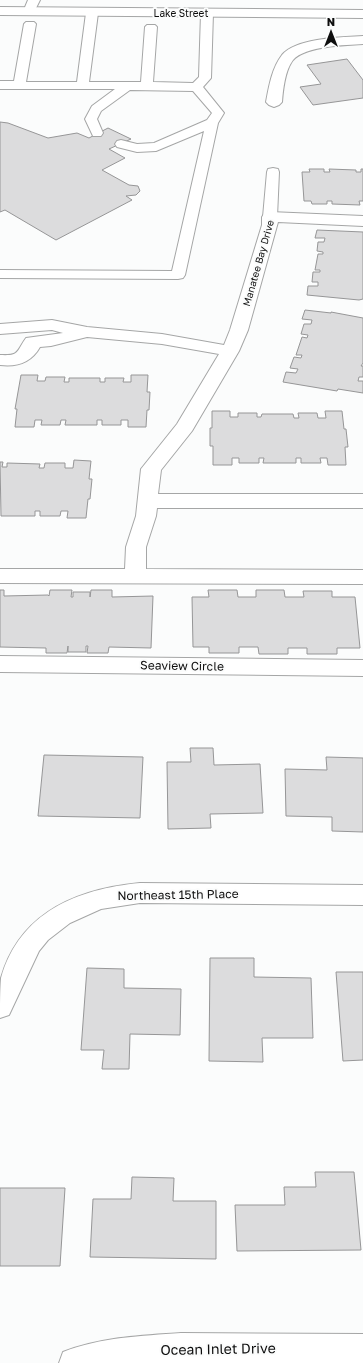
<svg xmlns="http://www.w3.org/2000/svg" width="363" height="1363" font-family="'Golos Text',sans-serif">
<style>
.building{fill:#dcdcdd;stroke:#969697}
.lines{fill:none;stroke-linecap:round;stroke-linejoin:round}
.service-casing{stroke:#a5a6a6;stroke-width:2}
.minor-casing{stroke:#a5a6a6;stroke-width:2}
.service{fill:#fff;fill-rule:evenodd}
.minor{fill:#fff;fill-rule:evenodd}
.labels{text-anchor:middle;stroke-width:4;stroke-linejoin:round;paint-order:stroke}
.far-street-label{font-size:10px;fill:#0e0e0e;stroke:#fbfcfc}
.street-label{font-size:12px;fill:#0e0e0e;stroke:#fbfcfc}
.near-street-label{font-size:14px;fill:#0e0e0e;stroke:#fbfcfc}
</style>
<rect width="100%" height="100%" fill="#fbfcfc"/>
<path class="building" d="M347,59L363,80V98L313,105L300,87L321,84L307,65Z
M0,122L8,123L48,138L77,133L89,138L108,128L131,139L109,149L125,158L102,170L129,185L138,186L140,191L136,195L126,196L132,200L56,240L5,210L0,212Z
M309,169H324V172H330L329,169L356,170V172H361V169H363V201H359L360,205L332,204V201H327V204H312L311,201H304L302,172H310Z
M317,230L363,232V299L359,300L307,295L308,286H318V282H312L313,272H320V270H315L318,254H323V252L317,251L318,242H324L325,238H315Z
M305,310L331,313V312L363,318V363L361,366H363V377H359L358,381H363V393L338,389L337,391L283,382L286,372L296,373L298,369L290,368L294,357L301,358L302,355H296L302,337L307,338L308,335L301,334L304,324H311L312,320L302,319Z
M21,375H38L37,381H45L46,377H65L64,382H69V378H100V382H105V378H124L123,382H131V375H148L147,392H150L149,410H147L146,427H128V420H121V425H102V420H97V425H65L66,420H61L60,425H41L42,420H35L34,427H15L17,409H15Z
M212,411H230V417H238V413H257V417H261L262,414H293L294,418H299L298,413H317L318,418H326L325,411H342L344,429H346L348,447H345L346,465H328L327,458H320L321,463H301V458H296V463H263L264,458H259V463H239V458H232V465H213V446H210V428H212Z
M74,460L91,461L89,479H92L90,499H88L86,518H67L68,511H61L60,516H40V511H35V516H1L0,462H3L2,467H7V463L40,464L39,468H44L45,463H65V468H73Z
M0,590H4V596L48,595L49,596L50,590H72L71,597H73V592H90V597L91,590H112V597L153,596L151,648L109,647L108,653H87L88,646H86V652H68V646L67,653H46V648L0,647Z
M208,590H237L238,597H256V590H284L285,597H304L303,591H332V597H355L360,648H337V654H307V648H288V654H259L258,647H239V653H209V647H193L192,597H209Z
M190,748H213L214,765L260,764L263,813L210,814L211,828L168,829L167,762H191Z
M44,755L143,757L140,818L38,816Z
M326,757L363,758V832L332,831V817L286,816L285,769L327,770Z
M210,958H254V977L311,978L313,1038H262L263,1062L209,1061Z
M87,968L124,969V988L181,989L180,1035L130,1034L129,1069H102L104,1050H81Z
M336,972H363V1060L343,1061Z
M315,1172H354L361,1250L237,1251L235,1205H285L284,1187H316Z
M132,1177L174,1178L173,1201H216V1259L90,1257L93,1199H131Z
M0,1188H65L60,1266H0Z"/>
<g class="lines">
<defs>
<path id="service" d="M28,0H40L33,14H25L23,12Z
M92,10L96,11L98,13L89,82H141L145,27L147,25H155L157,27L153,82L193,83L199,77L201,13L203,11H211L213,13L211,78L203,87L224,113L218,123L185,275L183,278L178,279L0,278V270L172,271L204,131L156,151L137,152L117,147L115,144L117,141L121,140L137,144L154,143L207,120L212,113L193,91L130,90L101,111L97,119L103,133L101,136H93L85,119L92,106L115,89H0V81H14L24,24L26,22H34L36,24L26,82H77L86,13L88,11Z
M273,168L278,169L279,172L277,217L275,220H265L263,217L267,172L268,169Z"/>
<path id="minor" d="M0,7L363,10V18L0,15Z
M363,36V44C346,45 305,46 293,60C285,70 283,89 282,102L279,105L274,107L269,105L266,102C269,86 272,68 282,55C296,38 343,37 363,36Z
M270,212L363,216V226L278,222L248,330L239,351L192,431L161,470L158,494H363V508H157L156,516L146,547V569L363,570V584L0,583V569H125L126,547L136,516L141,469L177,424L219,354L162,344L87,337L51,346L40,347C31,363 17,367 0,365V355C20,356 16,352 26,338L63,333L52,330L0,334V324L52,320L87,327L162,334L224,345L230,330L262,225V217L264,214Z
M0,656L363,660V676L0,672Z
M140,883L363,885V905L140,903L101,909L70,923L48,940L39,951L9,1015L0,1018C0,1006 0,990 1,978C20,912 77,889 140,883Z
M181,1333L363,1334V1363H59L63,1352C101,1337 141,1336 181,1333Z"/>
</defs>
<use href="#service" class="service-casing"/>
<use href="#minor" class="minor-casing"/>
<use href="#service" class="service"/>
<use href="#minor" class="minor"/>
</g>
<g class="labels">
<g class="far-street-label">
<text x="181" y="17">Lake Street</text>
<text transform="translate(258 263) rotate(-74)" y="4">Manatee Bay Drive</text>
</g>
<g class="street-label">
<text transform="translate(182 666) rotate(1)" y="4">Seaview Circle</text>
<text transform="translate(178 895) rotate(-1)" y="4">Northeast 15th Place</text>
</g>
<g class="near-street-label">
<text transform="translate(218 1349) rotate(-1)" y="5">Ocean Inlet Drive</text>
</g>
</g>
<g transform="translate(331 32)" stroke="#fbfcfc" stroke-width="3" paint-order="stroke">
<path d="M0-3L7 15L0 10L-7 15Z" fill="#0e0e0e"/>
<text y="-6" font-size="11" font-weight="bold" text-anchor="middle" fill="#0e0e0e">N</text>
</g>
</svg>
